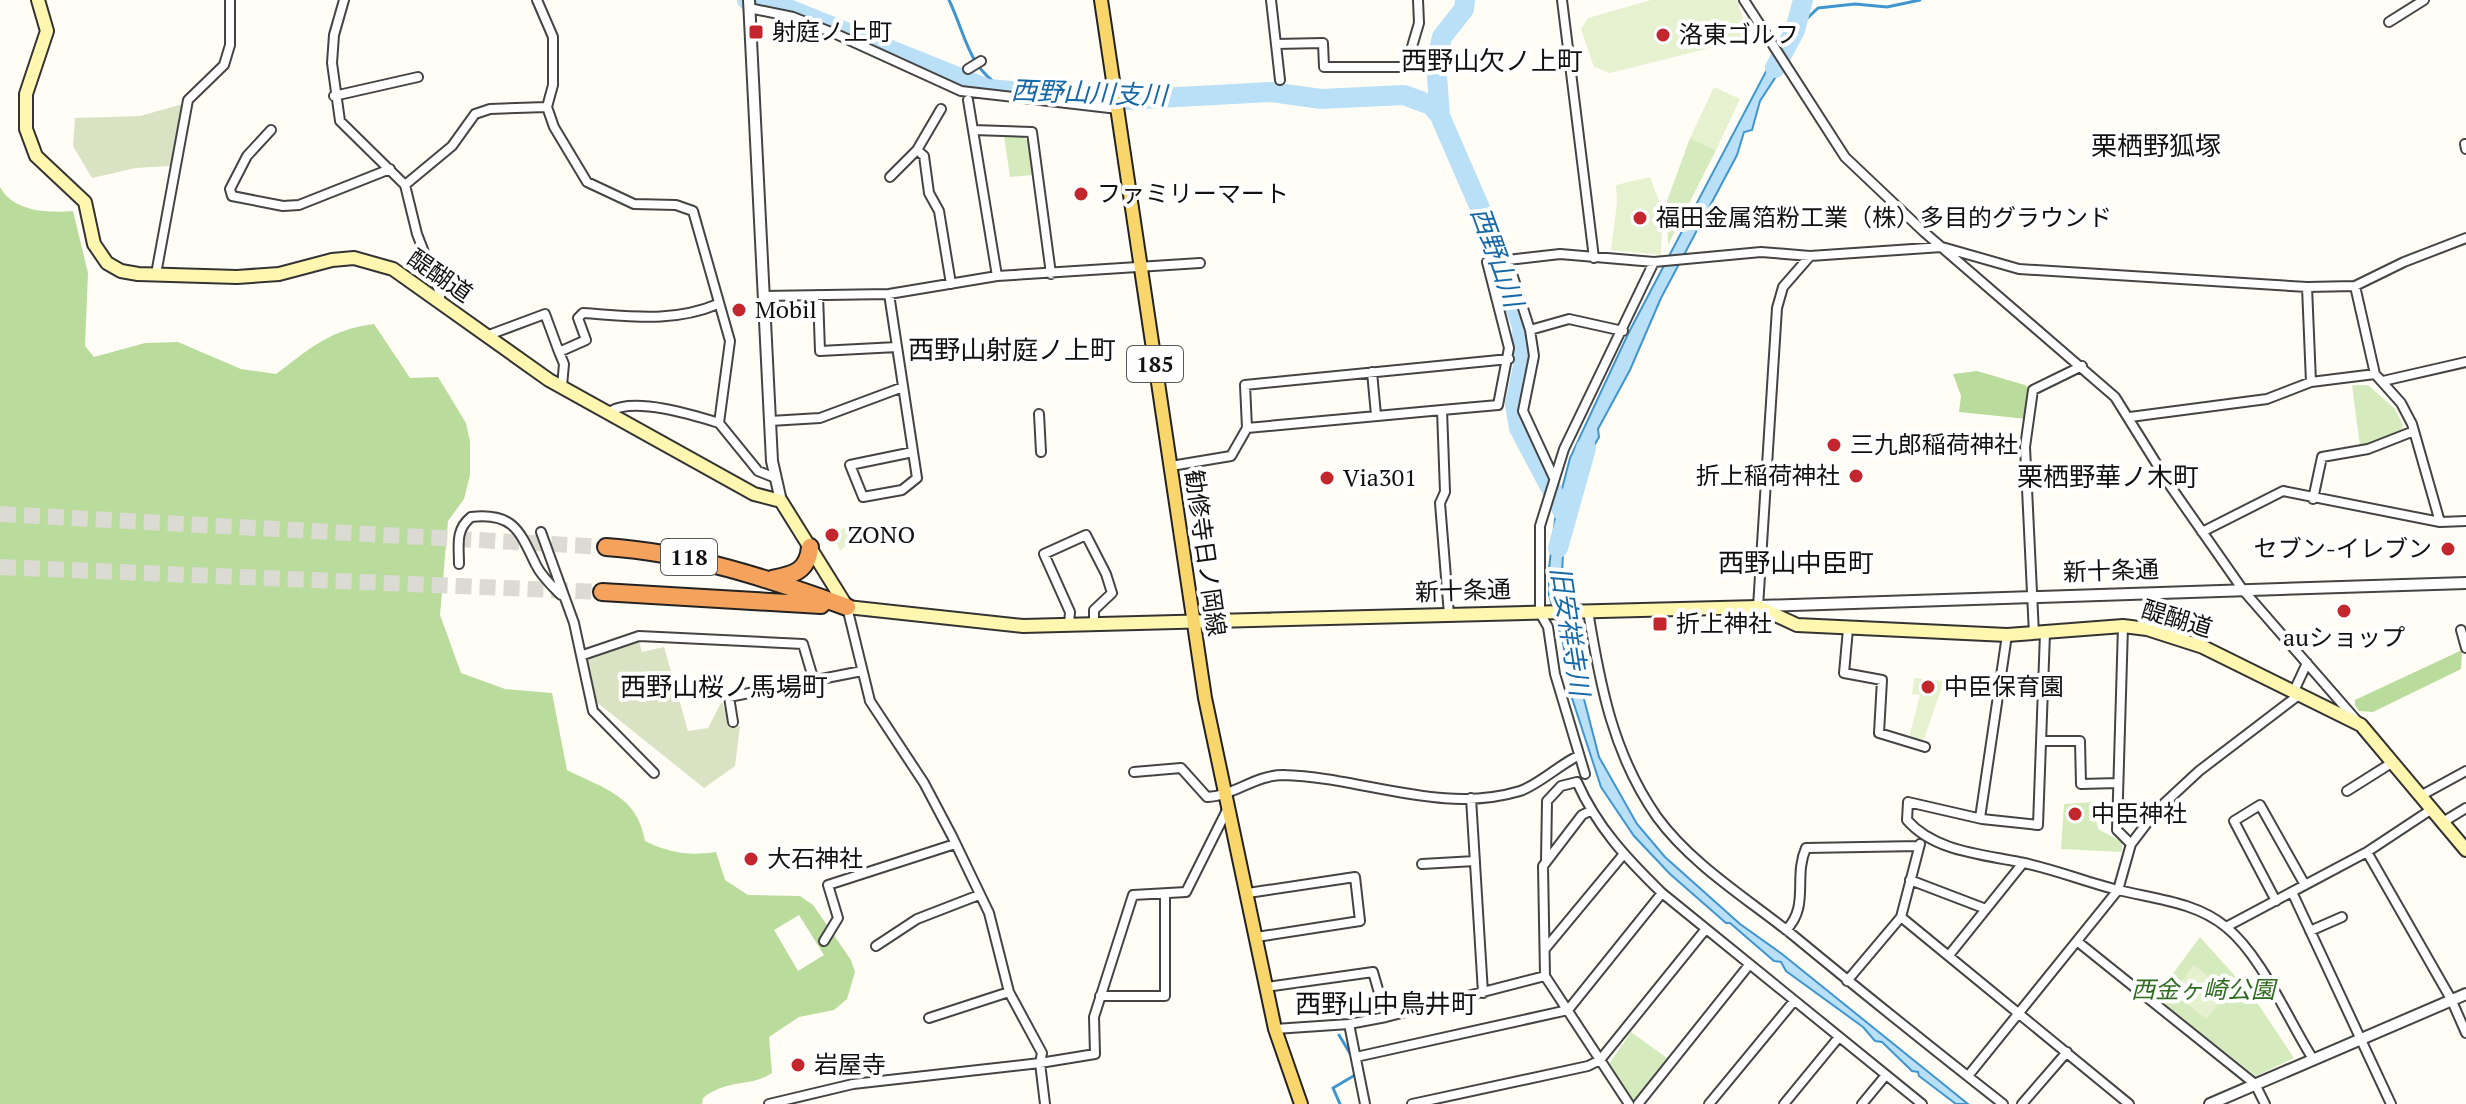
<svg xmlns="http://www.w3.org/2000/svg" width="2466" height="1104" font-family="'PT Serif','Noto Sans JP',serif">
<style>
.green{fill:#d5ebbd}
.forest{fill:#b9dc9c;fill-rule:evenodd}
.cemetery{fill:#d9e3c4}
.pitch{fill:#e6f2cf}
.water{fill:#b9e0f7;stroke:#3f96cf;stroke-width:2}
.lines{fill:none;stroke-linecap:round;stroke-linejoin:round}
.stream{stroke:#3f96cf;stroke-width:3}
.river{stroke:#b9e0f7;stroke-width:20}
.motorway-tunnel{stroke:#dbdad3;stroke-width:16;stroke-dasharray:16 8;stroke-linecap:butt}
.minor-casing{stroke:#444;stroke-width:12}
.tertiary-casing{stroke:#444;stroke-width:14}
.secondary-casing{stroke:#333;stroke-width:16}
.primary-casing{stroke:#222;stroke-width:16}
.motorway-casing{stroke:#222;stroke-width:20}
.minor{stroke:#fff;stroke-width:8}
.tertiary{stroke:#fff;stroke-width:10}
.secondary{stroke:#fff6b0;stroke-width:12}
.primary{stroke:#f9d66b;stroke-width:12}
.motorway{stroke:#f5a25d;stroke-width:16}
.poi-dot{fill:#c4262e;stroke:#fff;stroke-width:3}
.labels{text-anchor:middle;stroke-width:8;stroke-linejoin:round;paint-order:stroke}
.shield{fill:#fff;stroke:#585858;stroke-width:2}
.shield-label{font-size:22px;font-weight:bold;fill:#111}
.poi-label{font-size:24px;fill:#111;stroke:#fff;text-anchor:start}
.street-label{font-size:24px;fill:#111;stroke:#fff}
.park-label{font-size:24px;font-style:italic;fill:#2f6b1f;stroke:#fff}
.neighbourhood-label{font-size:26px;fill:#111;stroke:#fff}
.water-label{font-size:26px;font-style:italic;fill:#1768a6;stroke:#fff}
</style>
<rect width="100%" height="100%" fill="#fffdf5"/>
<path class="green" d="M1004,136H1023L1029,143L1032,175L1010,177Z
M1690,138L1716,150L1668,245L1667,201Z
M2352,385H2368L2395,409L2403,425L2399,434L2360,447Z
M2093,802L2098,829L2122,842V852L2061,849L2064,804Z
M2200,937L2252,995L2294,1058L2256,1076L2158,1000V994Z
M1631,1032L1667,1058L1637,1098L1631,1099L1609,1064Z"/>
<path class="forest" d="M0,187C13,212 48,213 73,211L88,273L85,346L94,357L145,343L178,342L241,369L276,374C311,348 329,330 374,324L410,378L438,377L466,423L470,442V475L464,499L448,521L440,615L461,673L505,689L552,693L567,770C604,789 637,795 645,841C669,853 690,856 716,852L725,880L748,895L800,896L813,905L851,960L855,972L847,999L834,1010L799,1017L769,1037L772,1073C749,1088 729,1078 703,1098L702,1104H0ZM799,915L824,955L798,971L774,930Z
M1977,371L2025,385L2031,390L2027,419L1959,412L1961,396L1953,374Z
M2462,650L2461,669L2373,712L2359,711L2355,705V700Z"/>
<path class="cemetery" d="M183,104L171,166L136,168L92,178L73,146L75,118L140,116Z
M639,641L642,652L664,647L688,731L708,728L722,701L729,725L740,726L735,766L704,788L594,700L587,659Z"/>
<path class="pitch" d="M1651,0H1737L1744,21L1742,40L1610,73L1594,67L1581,29L1588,18Z
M1714,87L1740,99L1716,150L1690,138Z
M1650,177L1663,212L1661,255L1611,250L1617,203L1616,185Z
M846,527L852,541L840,551L833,534Z
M1914,678L1944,681L1924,739L1909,738L1920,695L1912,694Z
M2194,965L2228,992L2206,1019L2173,992Z"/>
<path class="water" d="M1782,41L1792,52L1760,101L1752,130L1744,132L1737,155L1661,298L1630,370L1598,429L1599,437L1591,451L1584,452L1565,505L1562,576L1574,644L1571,649L1599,757L1637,824L1665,857L1740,924L1782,954L1968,1104H1956L1919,1076L1918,1072L1912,1071L1882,1042L1875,1041L1863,1027L1786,971L1781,962L1774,961L1730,923H1726L1670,874L1634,836L1601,787L1571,695L1563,643L1549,595V568L1556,512L1570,458L1628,334Z"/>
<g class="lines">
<path class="stream" d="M949,0C967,38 967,67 1005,90
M1795,30L1818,8L1855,4L1887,7L1920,0
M1339,1035L1351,1055
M1340,1104L1333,1088L1355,1075V1071"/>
<path class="river" d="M747,0L791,10L988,89L1123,100L1270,92L1321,99L1404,95L1431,105L1440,116
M1465,0L1464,9L1442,37L1436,63L1440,116L1489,229L1522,327L1523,366L1515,404L1519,428L1566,517
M1775,68L1795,30L1803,0
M1558,548L1586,448"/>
<path class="motorway-tunnel" d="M0,514L606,547
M0,567L602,592"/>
<defs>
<path id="minor" d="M344,0L334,35L332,63L340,121L405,185L417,234L440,293V301
M537,0L553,37V85L547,107L554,127L587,182L634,204L676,205L693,211L730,341L719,423L758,471L773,477
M1271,0L1280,80
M1562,0L1594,258
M1744,0L1845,157L1924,232L2115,397L2171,487L2243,590L2358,722
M749,8L793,17L836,34L961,91L1118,109
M2389,22L2424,0
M1276,44L1323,43L1324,67H1406L1419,23L1418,0
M968,69L981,61
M334,96L418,77
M968,100L997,276
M271,130L247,156L230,189L232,196L283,206L299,205L390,169
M973,130L1032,132L1051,274
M2465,144L2466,149
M917,150L941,109
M890,177L917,150L924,156L929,193L939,211L951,284
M405,185L452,146L475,114L490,109L547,107
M1508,261L1530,330L1534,356L1523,411L1554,478
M1490,262L1560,254L1654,262L1761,252L1810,256L1942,247L2019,269L2307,287L2355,286L2404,262L2466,238
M156,274L188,100L224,65L230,45V0
M2355,286L2375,374L2401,403L2412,424L2440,522
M2307,287L2311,382
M889,294L917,478L902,490L863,497L850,465L913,452
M818,295L820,351L897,347
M763,296L889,294L997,276L1200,263
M1530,330L1569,319L1623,331
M486,336L545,314L559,352
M1372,372L1376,415
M2383,381L2466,362
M562,386L564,364L559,352L586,340L578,318L583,313C630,316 673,323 718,304
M1442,410L1498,405L1509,348L1487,262
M611,411C635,397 693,415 719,423
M1039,414L1041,452
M2130,417L2267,399L2311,382L2375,374
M770,421L820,418L903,387
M1247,428L1245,385L1509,359
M1171,466L1231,456L1247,428L1442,410L1445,492L1440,503L1449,615
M2313,499L2322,457L2368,449L2414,431
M541,532L574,623L593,711L654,773
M2202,532L2283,491L2440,522L2466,521
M459,564C459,545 455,530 471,517C514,512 520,532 536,565C542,577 552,586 561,595
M1758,607L1777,308L1783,287L1810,256
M1588,611C1600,685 1613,754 1657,817C1692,865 1748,899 1794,936C1863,993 1933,1049 2003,1104
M1069,625L1070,612L1044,554L1086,535L1106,574L1112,593L1094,610V625
M2123,626L2117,830L2131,844
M1848,629L1844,673L1882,680L1879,733L1925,747
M2461,630L2466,648
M2045,633L2038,825L1982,819L1908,802L1907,820C1934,851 1980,854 2019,862C2052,868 2085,882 2118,890C2155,899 2196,902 2226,927C2262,956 2288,1020 2313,1059
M2034,634L2025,447L2033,390L2082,366
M583,655L639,636L803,644L814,681
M2294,691L2307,663
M733,722L729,697L862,671
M2042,741H2080L2081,784L2118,783
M1134,772L1181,768L1207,797C1234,796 1255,775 1283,775C1362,777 1441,815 1520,791C1538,785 1559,765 1578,756
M1585,774L1555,674L1548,627L1540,613V526L1564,449L1654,262
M2347,791L2393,762
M2422,795L2466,771
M1471,798L1483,993
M1590,811L1582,815L1543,866L1545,976L1629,1104
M1980,818L2007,635
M2443,822L2466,808
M2367,852L2451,999L2466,1033
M1546,860L1547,801L1561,786L1577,782C1597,827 1627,859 1662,893L1922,1104
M1422,864L1475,861
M1910,880L1986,909
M2292,892L2391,1104
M1248,893L1355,877L1360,921L1257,937
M2276,901L2234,821L2260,805L2305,885
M1901,917L2129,1104
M2226,927L2367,852L2432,809
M1786,930C1810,906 1793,877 1806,848L1919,846
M2310,931L2342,917
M824,941L838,918L828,885L955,844
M2078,942L2255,1084L2265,1104
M876,946L917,919L979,895
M1545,949L1623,855
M1950,954L2023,863
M1847,981L1901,917L1920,844
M1266,987L1373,972L1386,1017
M1100,996H1165V895
M929,1018L1009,992
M1349,1024L1365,1104
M1275,1029L1349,1024L1386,1017L1545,976
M1356,1057L1568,1010L1662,893
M1968,1076L2118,890L2131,844L2157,810L2199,771L2300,694
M769,1104L853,1084L1040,1063L1042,1053L1009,992L989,913L952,836L924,783L870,701L847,607
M1045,1104L1040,1063L1095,1054L1094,1017L1133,895L1186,892L1227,810
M1412,1104L1588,1066L1600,1060L1705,930
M1638,1104L1749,965
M1709,1104L1794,1001
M1784,1104L1839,1037
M1862,1104L1886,1075
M2022,1104L2067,1052"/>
<path id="tertiary" d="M749,0L772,461L781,501
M1760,606L2466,583
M2210,1104L2466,994"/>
<path id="secondary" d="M38,0L47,31L26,94V129L36,156L85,202L94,244L107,263L121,271L138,274L237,277L279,274L332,260L354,258L393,269L549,380L754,494L781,501L847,607L1023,626L1758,607L1797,625L2007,635L2123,626L2147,629L2203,647L2361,725L2466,850"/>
<path id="primary" d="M1101,0L1205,698L1275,1029L1301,1104"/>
<path id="motorway" d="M606,547C691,553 767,578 847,607
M772,579C792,575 808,572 810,547
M602,592L821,605"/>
</defs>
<use href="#minor" class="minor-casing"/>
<use href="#tertiary" class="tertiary-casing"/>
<use href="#secondary" class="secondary-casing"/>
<use href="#primary" class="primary-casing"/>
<use href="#motorway" class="motorway-casing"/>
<use href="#minor" class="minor"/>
<use href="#tertiary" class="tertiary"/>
<use href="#secondary" class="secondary"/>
<use href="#primary" class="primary"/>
<use href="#motorway" class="motorway"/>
</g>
<g class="poi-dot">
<rect x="748" y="24" width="16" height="16" rx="4"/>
<circle cx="1663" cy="35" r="8"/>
<circle cx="1081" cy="194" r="8"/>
<circle cx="1640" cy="218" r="8"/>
<circle cx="739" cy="310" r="8"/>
<circle cx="1834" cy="445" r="8"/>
<circle cx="1856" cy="476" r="8"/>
<circle cx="1327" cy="478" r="8"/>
<circle cx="832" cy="535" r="8"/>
<circle cx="2448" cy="549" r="8"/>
<circle cx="2344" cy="611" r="8"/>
<rect x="1652" y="616" width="16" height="16" rx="4"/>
<circle cx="1928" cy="687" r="8"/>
<circle cx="2075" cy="814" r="8"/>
<circle cx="751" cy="859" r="8"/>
<circle cx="798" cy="1065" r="8"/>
</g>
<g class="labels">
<g class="shield">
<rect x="1127" y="346" width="56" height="36" rx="6"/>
<rect x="661" y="539" width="56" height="36" rx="6"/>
</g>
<g class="shield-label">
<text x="1155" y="372">185</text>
<text x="689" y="565">118</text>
</g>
<g class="poi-label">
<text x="772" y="40">射庭ノ上町</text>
<text x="1679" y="43">洛東ゴルフ</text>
<text x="1097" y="202">ファミリーマート</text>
<text x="1656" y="226">福田金属箔粉工業（株）多目的グラウンド</text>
<text x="755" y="318">Mobil</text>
<text x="1850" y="453">三九郎稲荷神社</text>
<text x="1840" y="484" text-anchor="end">折上稲荷神社</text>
<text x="1343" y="486">Via301</text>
<text x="848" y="543">ZONO</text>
<text x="2432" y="557" text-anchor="end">セブン-イレブン</text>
<text x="1676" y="632">折上神社</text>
<text x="2344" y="646" text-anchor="middle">auショップ</text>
<text x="1944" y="695">中臣保育園</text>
<text x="2091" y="822">中臣神社</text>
<text x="767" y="867">大石神社</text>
<text x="814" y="1073">岩屋寺</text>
</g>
<g class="street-label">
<text transform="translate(440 276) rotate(35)" y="8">醍醐道</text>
<text transform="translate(1205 553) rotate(82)" y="8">勧修寺日ノ岡線</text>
<text transform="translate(2111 571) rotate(-2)" y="8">新十条通</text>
<text transform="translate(1463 591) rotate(-2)" y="8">新十条通</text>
<text transform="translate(2177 619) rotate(17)" y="8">醍醐道</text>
</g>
<g class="park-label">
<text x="2203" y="998">西金ヶ崎公園</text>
</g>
<g class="neighbourhood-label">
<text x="1492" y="70">西野山欠ノ上町</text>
<text x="2156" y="155">栗栖野狐塚</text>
<text x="1012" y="359">西野山射庭ノ上町</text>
<text x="2108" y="486">栗栖野華ノ木町</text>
<text x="1796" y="572">西野山中臣町</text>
<text x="724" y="696">西野山桜ノ馬場町</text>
<text x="1386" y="1013">西野山中鳥井町</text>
</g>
<g class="water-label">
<text transform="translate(1089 93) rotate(2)" y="9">西野山川支川</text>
<text transform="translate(1497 257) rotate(70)" y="9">西野山川</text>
<text transform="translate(1570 631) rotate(81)" y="9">旧安祥寺川</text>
</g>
</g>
</svg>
